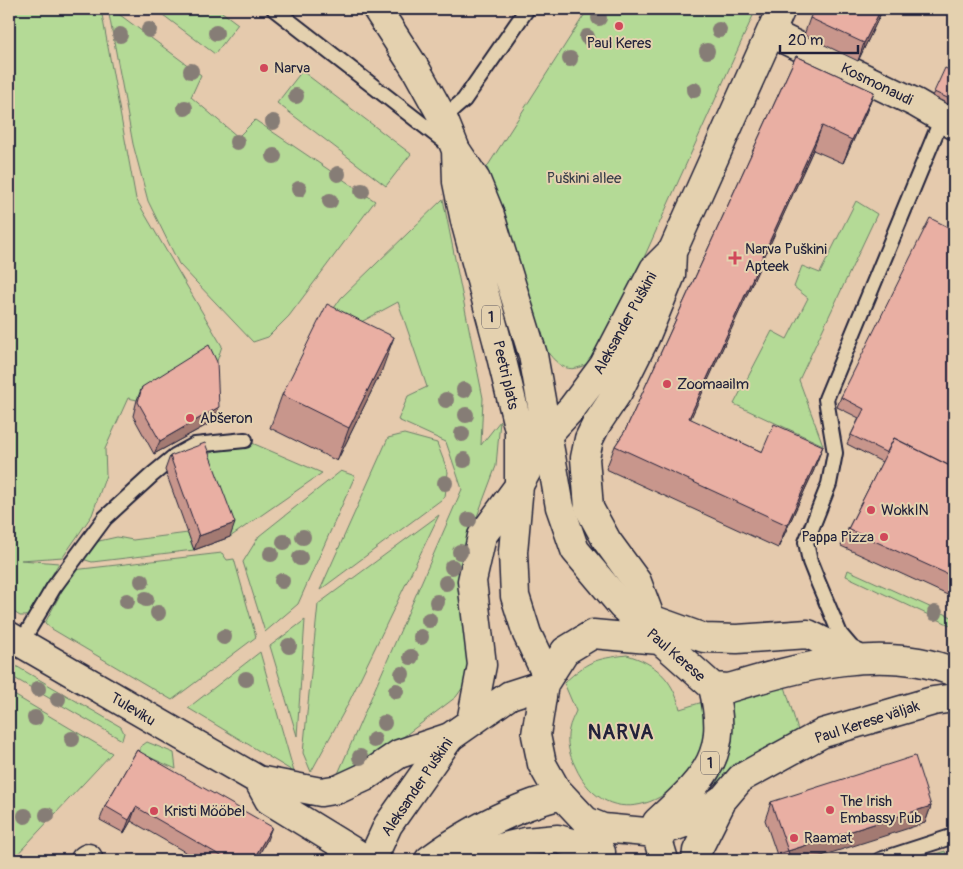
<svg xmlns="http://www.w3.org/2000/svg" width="963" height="869" font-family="Pangolin,sans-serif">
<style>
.green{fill:#b4da96;stroke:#6b7e68}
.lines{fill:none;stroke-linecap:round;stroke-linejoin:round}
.lane-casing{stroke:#22223b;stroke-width:18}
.street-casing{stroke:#22223b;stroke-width:31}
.secondary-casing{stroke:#22223b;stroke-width:31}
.highway-casing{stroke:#22223b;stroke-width:31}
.lane{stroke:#e4d1af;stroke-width:14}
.street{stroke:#e4d1af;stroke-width:28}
.secondary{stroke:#e4d1af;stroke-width:28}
.highway{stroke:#e4d1af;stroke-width:28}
.tree{fill:#867d76}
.wall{fill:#c8968c;stroke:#22223b}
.shaded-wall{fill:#a37a72;stroke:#22223b}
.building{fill:#e9afa3;stroke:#22223b}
.poi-dot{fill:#d1495b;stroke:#e4d1af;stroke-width:2}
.labels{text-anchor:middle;stroke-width:4;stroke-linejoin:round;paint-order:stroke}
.shield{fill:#e4d1af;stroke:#5c565e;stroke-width:1}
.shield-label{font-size:14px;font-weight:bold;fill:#22223b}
.poi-label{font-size:15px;fill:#22223b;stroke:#e4d1af;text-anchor:start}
.street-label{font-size:15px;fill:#22223b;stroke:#e4d1af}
.park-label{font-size:15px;fill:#383e49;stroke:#e4d1af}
.district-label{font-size:20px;font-weight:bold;letter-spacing:1px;fill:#22223b;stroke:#e4d1af}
</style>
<rect width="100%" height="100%" fill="#e5caad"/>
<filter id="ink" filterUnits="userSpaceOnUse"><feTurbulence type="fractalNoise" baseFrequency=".02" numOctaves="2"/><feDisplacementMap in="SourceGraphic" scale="10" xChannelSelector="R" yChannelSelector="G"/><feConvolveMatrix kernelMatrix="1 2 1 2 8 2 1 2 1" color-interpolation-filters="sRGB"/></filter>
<g filter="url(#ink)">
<path class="green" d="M9,9H101L136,199L222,346L212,376L137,400L128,398L105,449L106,475L92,515L63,557L21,560L59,563L28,616H20L9,609Z
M108,9H112L201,75L191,97L238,137L255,120L375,201L289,316L268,337L253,342L179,264L148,201L133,144Z
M155,9H218L238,24L215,54Z
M588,9H756L601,353C574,377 561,373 542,344L487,167Z
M302,71L411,154L386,186L277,103Z
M443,199L483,398L481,445L500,421L496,466L469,538L470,673L466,683L456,697L362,768L337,776L462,489L446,442L398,420L408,396L427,387L398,302L326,341L315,336L341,298Z
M856,201L877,214L799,380L823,445L734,404L772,331L787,339L808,298L794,287L802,266L820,273Z
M404,434L437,443L448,472L445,497L320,590L388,438Z
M245,440L322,473L230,537L200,457Z
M341,471L355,476L298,604L265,632L243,562L259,536Z
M439,515L347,706L311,772L303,753L318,604Z
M188,533L194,550L92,562L79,558L99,541L117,537L133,540Z
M222,553L227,560L234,559L256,637L172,700L52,629L45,623L73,570Z
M848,570L954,618V627L846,576Z
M305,620L297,736L270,646Z
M260,652L294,772L188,708Z
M627,655C655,663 673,679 680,709L706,701C707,713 709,729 706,740C686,802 607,838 575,766C569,754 566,742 569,729C570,723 574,716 576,711L564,683C588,661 594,659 627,655Z
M9,662L121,727L124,733L122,740L9,675Z
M784,683L799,734L750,761L715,787L732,744V697Z
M9,692L112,753L12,860H9Z
M147,742L174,753L176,769L140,753V747Z
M945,851L948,860H916Z"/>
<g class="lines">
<defs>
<path id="lane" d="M274,9L449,145
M443,118L464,100L527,9
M21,643L54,587L105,518L152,475L175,456L195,445L245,440
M851,647L840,634L818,582L810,562L806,542L829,484L835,453L826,399L942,118
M880,860L954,836"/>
<path id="street" d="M771,33L916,103L954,125
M85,860L88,858"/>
<path id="secondary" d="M519,485L547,435L572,408L604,365L654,269L669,254
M658,638L637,582L607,541L589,508L585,458L589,439L596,425L618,392L645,338L671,275L672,252L781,9
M372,860L388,825L450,737"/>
<path id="highway" d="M377,9L417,71L443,118L456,150L457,182L465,221L497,340L519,430V485L513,552L515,596L527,634L547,676
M456,150L476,180L489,212L533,355L560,507L575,550L622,606L713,687L729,688C800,667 882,643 954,672
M640,615L704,638L737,639L808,634L859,659
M9,636L258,780L321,792L339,789L365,777L399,754L450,737L510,695L544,684
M659,640L593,634L565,651L544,684L536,735L542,764L556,789L586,821L603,828L656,833L693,820L724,798L741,778L823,733L933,701L954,698
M471,722L482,665L472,581L482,536L518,487
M258,780L269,800L362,857L373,860
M429,860C470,830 512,808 561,795
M449,860L525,842L558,839L601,852
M664,860L656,833L657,822C705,777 730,757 713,687
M696,860L697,851L721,803"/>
</defs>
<use href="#lane" class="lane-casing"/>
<use href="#street" class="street-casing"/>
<use href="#secondary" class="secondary-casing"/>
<use href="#highway" class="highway-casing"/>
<use href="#lane" class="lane"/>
<use href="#street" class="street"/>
<use href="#secondary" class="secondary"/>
<use href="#highway" class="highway"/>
</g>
<g class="tree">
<circle cx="599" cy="18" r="8"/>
<circle cx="149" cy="30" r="8"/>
<circle cx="719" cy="30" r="8"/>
<circle cx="216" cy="33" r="8"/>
<circle cx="120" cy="35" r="8"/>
<circle cx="587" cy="37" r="8"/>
<circle cx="707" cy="51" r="8"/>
<circle cx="570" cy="59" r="8"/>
<circle cx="191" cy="71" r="8"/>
<circle cx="694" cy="90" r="8"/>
<circle cx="296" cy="96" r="8"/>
<circle cx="185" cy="108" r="8"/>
<circle cx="273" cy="122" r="8"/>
<circle cx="237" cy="142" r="8"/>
<circle cx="274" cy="156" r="8"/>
<circle cx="338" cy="174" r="8"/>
<circle cx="299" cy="189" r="8"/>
<circle cx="362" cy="191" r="8"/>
<circle cx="330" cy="201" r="8"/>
<circle cx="464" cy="390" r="8"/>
<circle cx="446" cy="400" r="8"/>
<circle cx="466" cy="415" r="8"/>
<circle cx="462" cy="434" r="8"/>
<circle cx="464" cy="460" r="8"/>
<circle cx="445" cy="483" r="8"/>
<circle cx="469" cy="520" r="8"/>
<circle cx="303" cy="537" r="8"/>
<circle cx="284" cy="542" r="8"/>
<circle cx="460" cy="552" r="8"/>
<circle cx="271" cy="554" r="8"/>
<circle cx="300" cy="558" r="8"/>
<circle cx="452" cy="567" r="8"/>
<circle cx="142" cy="581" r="8"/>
<circle cx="282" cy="581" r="8"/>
<circle cx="446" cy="583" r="8"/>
<circle cx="146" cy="599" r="8"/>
<circle cx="127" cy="601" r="8"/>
<circle cx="437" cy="602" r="8"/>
<circle cx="158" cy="613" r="8"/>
<circle cx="935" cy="613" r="8"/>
<circle cx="429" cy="620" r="8"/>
<circle cx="224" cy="637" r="8"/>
<circle cx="421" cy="637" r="8"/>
<circle cx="289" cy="646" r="8"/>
<circle cx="411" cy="657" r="8"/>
<circle cx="402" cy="674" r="8"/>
<circle cx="246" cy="679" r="8"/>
<circle cx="38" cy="689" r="8"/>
<circle cx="396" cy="691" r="8"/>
<circle cx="58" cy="699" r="8"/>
<circle cx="35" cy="718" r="8"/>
<circle cx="384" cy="723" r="8"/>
<circle cx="72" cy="739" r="8"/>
<circle cx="374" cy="740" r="8"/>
<circle cx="360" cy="757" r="8"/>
<circle cx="47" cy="815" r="8"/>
<circle cx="25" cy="816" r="8"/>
</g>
<path class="wall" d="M883,9L858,61L804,35L810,18Z
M796,56L874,92L865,115L843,163L813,150L690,419L762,452L814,470L778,548L606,469L615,446L625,431Z
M934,92L954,96L950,105L932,96Z
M954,230V598L841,546L848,529L882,462L847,444L851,435L859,418L837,407L841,397Z
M382,370L337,461L270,428L282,395Z
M142,387L214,421L154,454L133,416L137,400Z
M170,456L230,537L194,550L165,470Z
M137,750L267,840L256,860H199L131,821L124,833L100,820L105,806Z
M771,802L931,806L925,823L777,855L765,820Z"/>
<path class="shaded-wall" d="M881,9H883L858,61L864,43Z
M874,92L865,115L843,163L852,140Z
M822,126L813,150L680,442L689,418Z
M394,337L382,370L337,461L349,428Z
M219,407L214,421L154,454L160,441Z
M823,446L814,470L778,548L787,525Z
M235,523L230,537L194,550L199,536Z
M931,806L925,823L809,860H784L788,851Z
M136,807L131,821L124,833L129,820Z
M272,827L267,840L256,860H253Z"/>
<path class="building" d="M814,9H881L864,43L810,18Z
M796,56L874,92L852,140L822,126L689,418L762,452L774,424L823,446L787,525L615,446L625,431Z
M945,68L954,72V95L952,100L934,92Z
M930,218L954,230V468L894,438L887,453L851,435L864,409L841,397Z
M327,304L394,337L349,428L282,395Z
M209,345L217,362L219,407L160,441L138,402L142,387Z
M894,438L954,468V577L848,529Z
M205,443L235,523L199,536L170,456Z
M137,750L272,827L253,860H250L242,856L240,860H228L136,807L129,820L105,806Z
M915,756L931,806L788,851L771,802Z
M788,851L791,860H759Z
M242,856L250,860H240Z"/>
</g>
<g class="poi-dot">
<circle cx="619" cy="26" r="5"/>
<circle cx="264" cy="68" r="5"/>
<path d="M732.5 250.5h5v5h5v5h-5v5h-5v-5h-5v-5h5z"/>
<circle cx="667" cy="384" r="5"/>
<circle cx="190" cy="418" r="5"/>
<circle cx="871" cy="510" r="5"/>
<circle cx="884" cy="537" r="5"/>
<circle cx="830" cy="810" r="5"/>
<circle cx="154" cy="811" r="5"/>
<circle cx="794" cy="838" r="5"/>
</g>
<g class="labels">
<g class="shield">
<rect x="482" y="305.5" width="18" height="23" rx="4"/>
<rect x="701" y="751.5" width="18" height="23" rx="4"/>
</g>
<g class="shield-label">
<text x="491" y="322">1</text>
<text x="710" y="768">1</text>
</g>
<g class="poi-label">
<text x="619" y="48" text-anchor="middle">Paul Keres</text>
<text x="274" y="73">Narva</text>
<text x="745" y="254">Narva Puškini<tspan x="745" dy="17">Apteek</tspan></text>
<text x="677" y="389">Zoomaailm</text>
<text x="200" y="423">Abšeron</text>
<text x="881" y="515">WokkIN</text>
<text x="874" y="542" text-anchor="end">Pappa Pizza</text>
<text x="840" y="806">The Irish<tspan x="840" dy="17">Embassy Pub</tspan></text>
<text x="164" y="816">Kristi Mööbel</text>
<text x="804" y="843">Raamat</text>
</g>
<g class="street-label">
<text transform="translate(877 84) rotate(26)" y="5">Kosmonaudi</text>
<text transform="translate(625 323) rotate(-61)" y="5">Aleksander Puškini</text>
<text transform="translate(506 375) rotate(77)" y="5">Peetri plats</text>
<text transform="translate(676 655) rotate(41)" y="5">Paul Kerese</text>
<text transform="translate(133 709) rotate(31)" y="5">Tuleviku</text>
<text transform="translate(867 722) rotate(-18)" y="5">Paul Kerese väljak</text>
<text transform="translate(417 787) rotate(-56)" y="5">Aleksander Puškini</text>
</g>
<g class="park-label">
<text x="584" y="183">Puškini allee</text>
</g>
<g class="district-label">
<text x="621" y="739">NARVA</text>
</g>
</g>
<rect width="963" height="869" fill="none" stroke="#e4d1af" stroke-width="30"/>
<rect x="15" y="15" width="933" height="839" fill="none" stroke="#22223b" stroke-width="2" filter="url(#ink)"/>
<path d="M780 45v8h78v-8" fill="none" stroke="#22223b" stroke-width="2.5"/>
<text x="788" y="45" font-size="15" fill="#22223b" stroke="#e4d1af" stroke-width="4" paint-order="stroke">20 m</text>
</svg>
